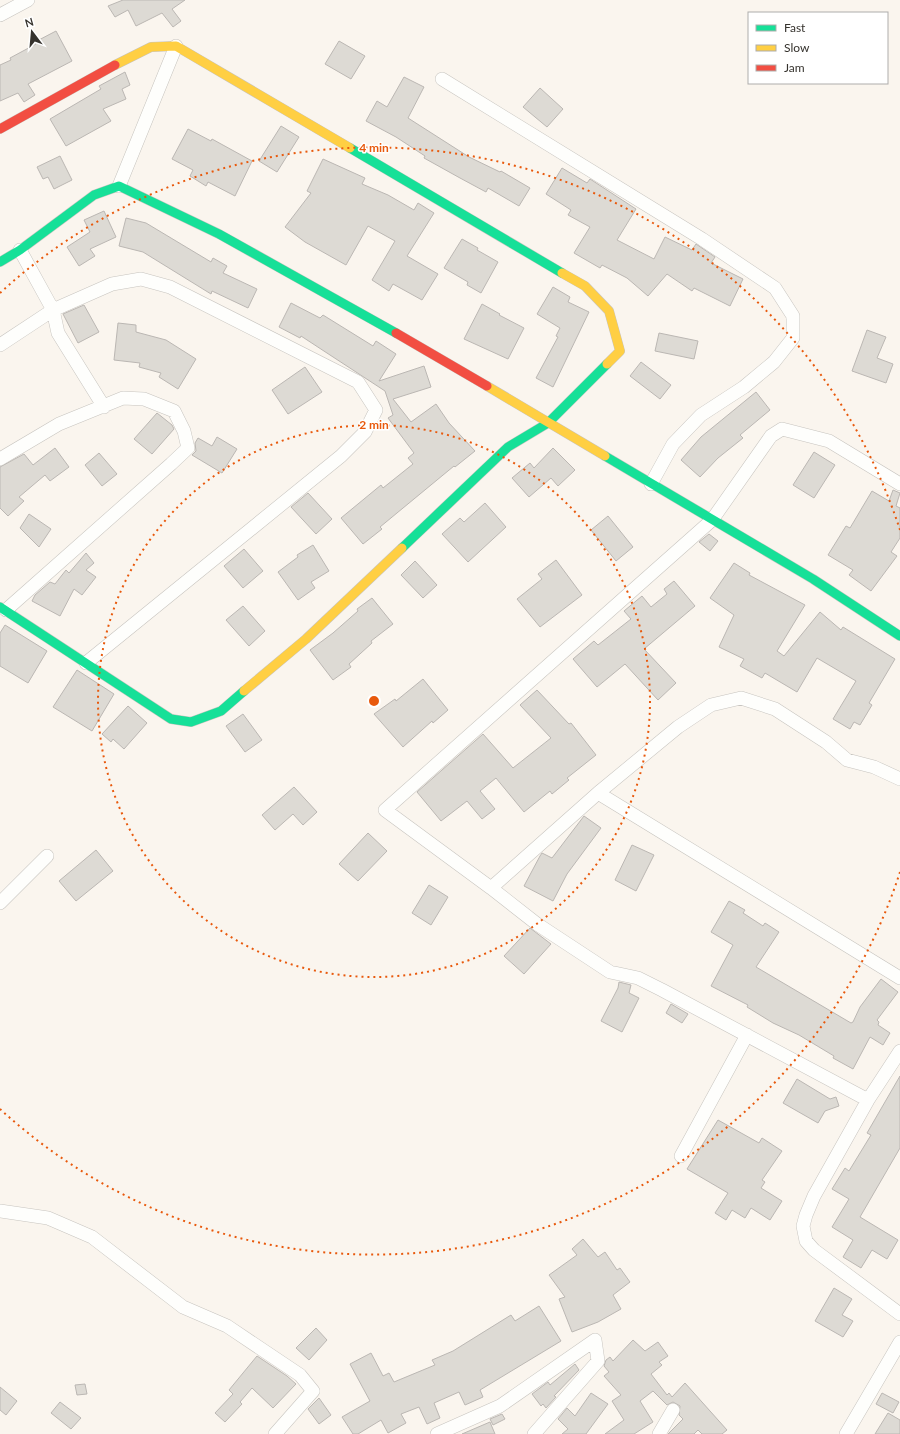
<svg xmlns="http://www.w3.org/2000/svg" width="900" height="1434" font-family="Lato,sans-serif">
<style>
.building{fill:#dddad4;stroke:#bbb7b3}
.lines{fill:none;stroke-linecap:round;stroke-linejoin:round}
.street-casing{stroke:#c7c4bf;stroke-width:14}
.fast-casing{stroke:#c7c4bf;stroke-width:10}
.slow-casing{stroke:#c7c4bf;stroke-width:10}
.jam-casing{stroke:#c7c4bf;stroke-width:10}
.street{stroke:#fefefc;stroke-width:13}
.fast{stroke:#16e098;stroke-width:9}
.slow{stroke:#ffcf43;stroke-width:9}
.jam{stroke:#f24e42;stroke-width:9}
.ring{fill:none;stroke:#e8590c;stroke-width:2;stroke-dasharray:2 4}
.centre{fill:#e8590c;stroke:#fff;stroke-width:2}
.ring-label{font-size:12px;text-anchor:middle;font-weight:bold;fill:#e8590c;stroke:#fff;stroke-width:3;stroke-linejoin:round;paint-order:stroke}
</style>
<rect width="100%" height="100%" fill="#faf5ee"/>
<path class="building" d="M123,0H185L172,9L181,21L173,27L162,13L136,26L128,10L115,17L108,6Z
M56,31L72,61L28,84L35,95L24,102L18,93L0,101V65L11,60L10,58L36,44L35,42Z
M339,41L365,56L351,79L325,64Z
M125,72L130,85L122,89L126,99L103,109L111,121L66,146L50,119L101,89L99,86Z
M404,77L424,87L408,118L469,157L500,172L501,171L530,188L519,206L488,188L486,192L460,178L424,158L425,156L396,137L366,121L377,101L387,107Z
M540,88L563,109L547,127L523,107Z
M281,126L299,137L277,172L259,161Z
M188,129L211,141L212,139L252,161L235,196L208,182L206,186L190,176L193,170L172,159Z
M60,156L72,180L54,189L48,177L43,179L37,167Z
M323,159L365,178L362,184L388,195L414,210L418,203L434,213L407,256L438,274L422,300L393,284L389,291L372,280L395,241L368,226L346,265L305,242L285,227L311,193L307,191Z
M562,168L587,183L590,179L636,209L617,240L654,259L665,237L692,250L696,244L715,257L711,263L743,279L730,306L694,288L692,291L667,274L648,296L627,278L602,265L600,268L574,253L590,227L568,215L571,210L546,194Z
M104,211L116,237L90,249L95,256L79,266L67,247L90,232L84,220Z
M126,218L146,223L211,262L213,258L227,266L223,273L257,289L248,308L212,291L211,294L143,252L119,246Z
M462,239L478,248L477,250L498,262L481,293L467,285L468,282L444,268Z
M553,287L570,297L568,302L589,312L553,387L536,378L558,337L556,336L560,328L537,314Z
M291,303L320,318L323,315L373,346L376,341L396,354L379,381L424,366L431,387L393,399L411,422L436,404L449,423L475,451L455,467L454,466L380,527L382,529L363,544L341,518L381,485L383,488L413,464L408,458L414,453L388,418L393,415L385,391L301,336L300,338L279,327Z
M482,304L500,314L499,315L524,328L508,359L464,339Z
M84,305L99,332L78,343L63,314Z
M118,323L136,325V332L166,340L196,359L178,389L159,377L161,373L139,367L140,363L114,360Z
M867,330L886,337L877,358L893,364L886,383L852,371Z
M659,333L698,341L694,359L655,351Z
M641,362L671,385L660,399L630,376Z
M305,367L322,392L288,414L272,390Z
M756,392L770,410L740,435L743,438L718,458L700,477L681,460L701,437Z
M157,413L172,425L174,429L152,454L134,439Z
M217,437L237,449L222,473L192,455L196,451L195,443L198,438L212,446Z
M55,448L69,467L50,481L45,475L19,497L24,501L8,516L0,508V467L24,454L33,465Z
M553,448L575,470L558,486L551,478L529,497L512,478L530,463L534,468Z
M814,452L835,465L814,498L793,485Z
M99,453L117,474L102,486L85,465Z
M893,490L900,493L896,506L900,508V538L891,552L897,556L871,591L849,575L853,570L828,555L846,526L850,528L872,491L889,501Z
M308,493L332,519L316,534L291,507Z
M485,503L506,527L468,562L442,534L460,518L464,522Z
M29,514L51,529L39,547L20,528Z
M608,516L633,547L616,561L591,530Z
M709,534L718,541L710,551L699,542Z
M313,545L329,571L311,582L315,588L298,600L278,572L298,557L297,555Z
M244,549L263,571L243,588L224,566Z
M86,553L94,563L86,570L96,577L82,595L74,589L60,616L32,601L35,595L50,582L55,584L66,570L69,573Z
M556,560L582,595L540,627L517,599L542,579L538,574Z
M415,561L437,585L423,598L401,575Z
M734,563L750,573L749,575L805,605L777,651L784,656L820,612L841,630L843,627L895,659L869,703L872,705L860,725L854,722L850,729L833,719L856,681L817,658L797,692L765,673L762,678L740,666L744,659L719,647L734,615L710,598Z
M674,581L695,606L644,649L676,683L658,700L625,664L597,687L573,659L594,641L598,645L631,619L624,611L642,596L651,607L667,594L664,589Z
M372,598L393,624L371,641L372,643L349,664L351,667L333,680L310,650L333,633L358,611L357,609Z
M243,606L265,631L249,646L226,620Z
M5,625L47,651L28,683L0,666V633Z
M77,670L114,694L92,731L53,707Z
M423,679L448,710L433,723L432,721L403,747L374,714L395,699L396,701Z
M537,690L569,724L571,723L596,755L567,778L569,780L552,794L550,791L524,812L496,778L480,791L495,809L482,819L467,801L441,821L417,792L483,734L513,768L551,738L520,705Z
M128,706L147,723L124,749L113,739L111,742L102,734Z
M243,714L262,740L245,752L226,726Z
M294,787L317,812L303,825L293,814L275,830L262,815Z
M584,816L601,828L567,874L553,901L524,886L540,856L542,853L552,858Z
M368,833L387,851L358,881L339,864Z
M632,845L654,855L636,891L615,880Z
M96,850L113,871L76,901L59,881Z
M429,885L448,897L431,925L412,913Z
M729,901L745,910L743,913L763,926L765,923L779,932L756,967L851,1023L853,1022L860,1007L881,979L898,992L877,1020L879,1022L878,1025L890,1033L883,1045L870,1037L853,1069L833,1058L834,1056L799,1035L773,1023L747,1007L748,1005L711,986L733,945L711,932Z
M530,928L551,944L524,974L504,956Z
M619,982L631,985L629,993L639,998L622,1032L601,1021L618,988Z
M671,1004L688,1014L682,1023L666,1013Z
M900,1076V1148L860,1217L898,1240L887,1259L872,1250L861,1268L843,1257L853,1240L832,1227L849,1199L832,1189L845,1168L849,1171L871,1135L867,1133Z
M797,1079L830,1099L836,1097L839,1106L825,1111L818,1123L783,1103Z
M718,1120L759,1143L762,1138L782,1151L762,1180L765,1182L761,1188L782,1201L770,1220L751,1208L745,1218L732,1210L726,1220L715,1213L728,1193L687,1169Z
M583,1239L598,1257L605,1252L617,1270L620,1268L630,1282L613,1295L621,1309L598,1322L572,1332L559,1299L565,1297L549,1275L577,1255L572,1249Z
M834,1288L852,1299L842,1315L853,1321L843,1337L815,1321Z
M539,1306L561,1341L480,1390L483,1397L465,1405L459,1392L434,1403L440,1418L427,1424L419,1407L401,1414L406,1423L388,1433L381,1420L358,1434H353L342,1417L370,1401L350,1364L371,1353L383,1376L389,1373L394,1382L435,1365L432,1360L453,1351L511,1315L515,1321Z
M316,1328L327,1340L309,1360L296,1348Z
M633,1340L645,1351L658,1342L668,1356L659,1362L662,1365L651,1374L667,1395L669,1393L672,1397L685,1383L727,1430L722,1434H702L698,1430L694,1434H668L683,1419L679,1415L680,1406L673,1402L667,1405L653,1391L640,1401L653,1422L634,1434H605L624,1420L612,1401L621,1395L604,1376L609,1372L604,1366L606,1360L610,1357L613,1361Z
M257,1356L287,1376L296,1384L273,1408L252,1388L240,1402L242,1404L225,1422L215,1413L233,1394L229,1390Z
M575,1364L579,1370L554,1396L556,1397L546,1408L543,1404L541,1406L532,1394L548,1382L550,1385Z
M85,1384L87,1394L77,1395L75,1385Z
M0,1387L17,1401L6,1415L0,1410Z
M591,1393L608,1404L586,1434H562L568,1429L558,1419L567,1408L575,1416Z
M882,1393L899,1402L893,1413L876,1404Z
M319,1398L331,1415L319,1424L308,1409Z
M60,1402L81,1418L71,1429L51,1413Z
M888,1413L900,1420V1434H875Z
M502,1414L505,1419L493,1425L490,1419Z
M490,1422L495,1434H462Z"/>
<g class="lines">
<defs>
<path id="street" d="M0,15L28,0
M442,79L702,239L775,288L793,316V338L774,362L744,387L701,415L673,444L651,484
M119,186L176,46
M20,250L53,310L58,333L104,407
M0,345L53,310L112,284L141,279L170,287L358,382L376,410L365,432L341,456L86,663
M0,459L59,424L123,398L144,399L174,411L184,431L188,448L171,464L6,610
M598,793L678,727L711,705L741,698L775,709L826,742L847,760L874,767L900,779
M491,888L385,810L712,520L771,436L782,429L829,441L900,484
M0,903L47,856
M900,978L598,793L491,888L537,924L610,972L638,978L662,990L868,1100L900,1051
M868,1100L814,1196L806,1215L803,1226L806,1241L814,1250L900,1314
M681,1156L747,1035
M0,1211L48,1218L92,1237L183,1307L227,1326L300,1375L313,1391L275,1434
M437,1434L500,1406L595,1340L598,1361L534,1434
M659,1434L673,1410
M846,1434L900,1342"/>
<path id="fast" d="M350,148L562,273
M0,262L20,250L94,195L119,186L219,234L396,333
M605,456L813,579L900,636
M402,548L508,447L548,423L607,364
M0,607L171,719L191,722L221,711L244,691"/>
<path id="slow" d="M115,65L151,47L176,46L350,148
M562,273L585,286L609,311L620,351L607,364
M487,386L605,456
M244,691L306,639L402,548"/>
<path id="jam" d="M0,129L115,65
M396,333L487,386"/>
</defs>
<use href="#street" class="street-casing"/>
<use href="#fast" class="fast-casing"/>
<use href="#slow" class="slow-casing"/>
<use href="#jam" class="jam-casing"/>
<use href="#street" class="street"/>
<use href="#fast" class="fast"/>
<use href="#slow" class="slow"/>
<use href="#jam" class="jam"/>
</g>
<g class="ring">
<circle cx="374" cy="701" r="276"/>
<path d="M900 872A553 553 0 0 1 0 1109M0 293A553 553 0 0 1 900 530"/>
</g>
<circle cx="374" cy="701" r="6" class="centre"/>
<g class="ring-label">
<text x="374" y="152">4 min</text>
<text x="374" y="429">2 min</text>
</g>
<rect x="748" y="12" width="140" height="72" fill="#ffffff" stroke="#aeadab"/>
<rect x="756" y="25" width="20" height="6" fill="#16e098" stroke="#aeadab"/>
<text x="784" y="32" font-size="12" fill="#35322d">Fast</text>
<rect x="756" y="45" width="20" height="6" fill="#ffcf43" stroke="#aeadab"/>
<text x="784" y="52" font-size="12" fill="#35322d">Slow</text>
<rect x="756" y="65" width="20" height="6" fill="#f24e42" stroke="#aeadab"/>
<text x="784" y="72" font-size="12" fill="#35322d">Jam</text>
<g transform="translate(32 32) rotate(344)" stroke="#ffffff" stroke-width="3" paint-order="stroke">
<path d="M0-3L7 15L0 10L-7 15Z" fill="#35322d"/>
<text y="-6" font-size="11" font-weight="bold" text-anchor="middle" fill="#35322d">N</text>
</g>
</svg>
